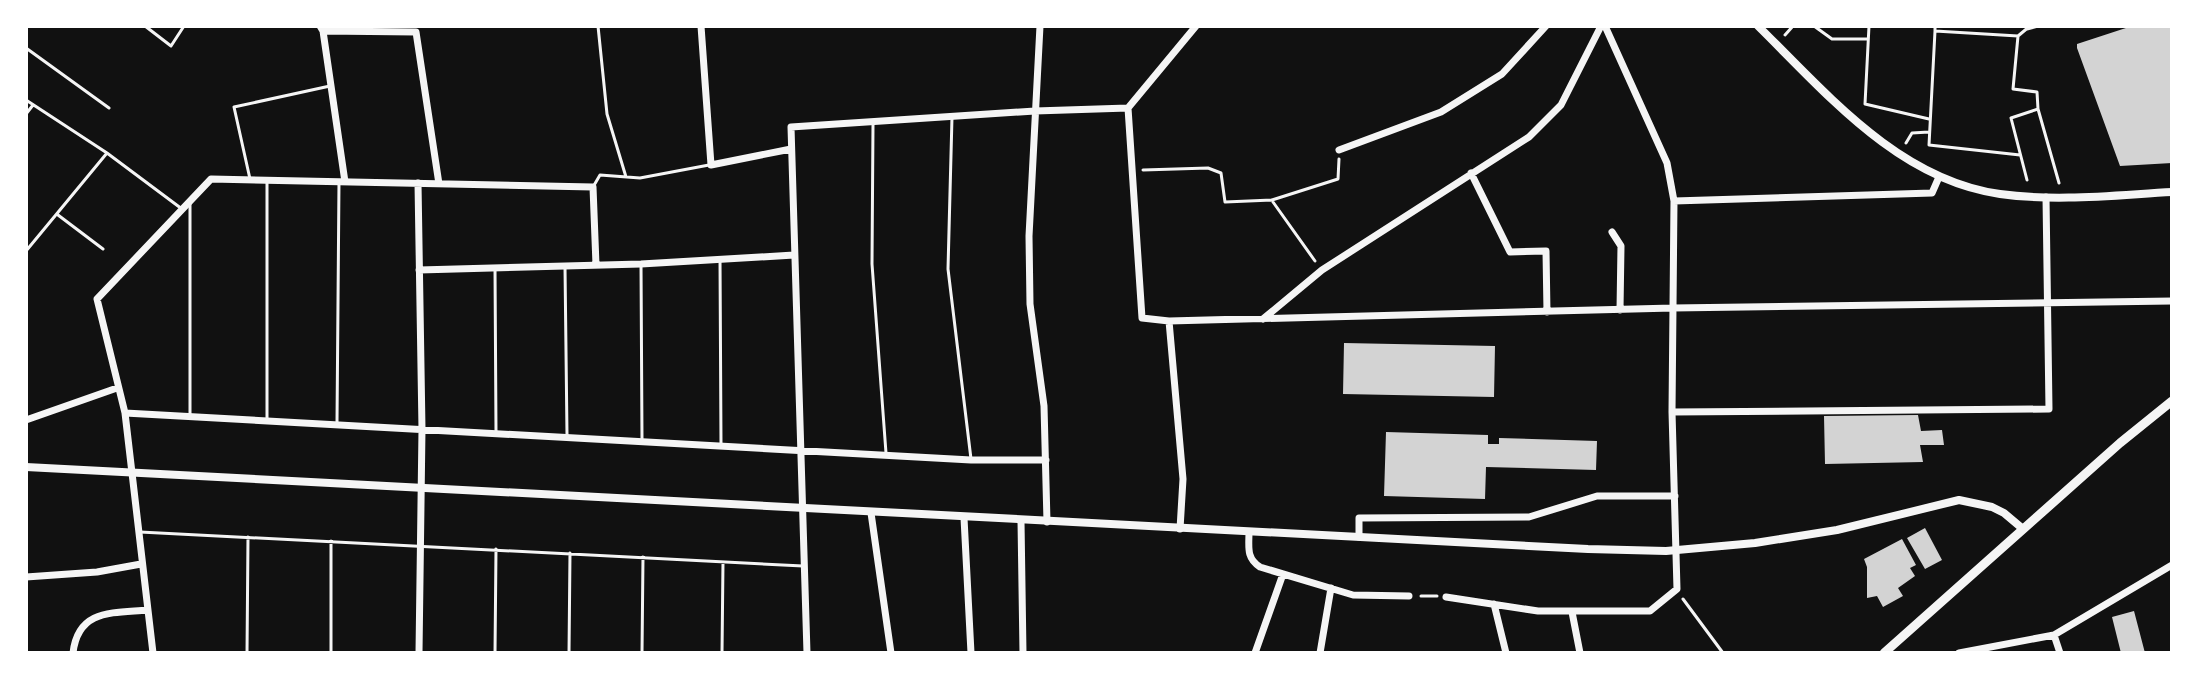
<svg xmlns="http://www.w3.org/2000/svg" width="2198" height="679" font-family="'Work Sans',sans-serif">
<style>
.building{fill:#d3d3d3}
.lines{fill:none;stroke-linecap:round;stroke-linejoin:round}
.path{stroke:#f5f5f5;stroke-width:3}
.service{stroke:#f5f5f5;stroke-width:3}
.minor{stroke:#f5f5f5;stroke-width:7}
.tertiary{stroke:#f5f5f5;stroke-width:8}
.secondary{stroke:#f5f5f5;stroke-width:9}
</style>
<rect width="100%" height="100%" fill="#111"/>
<path class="building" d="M2132,26H2172V163L2120,166L2077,48V44Z
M1344,343L1495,346L1494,397L1343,394Z
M1918,415L1921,431L1942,430L1944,445H1920L1923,462L1825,464L1824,416Z
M1386,432L1488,435V444H1499V438L1597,441L1596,470L1486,467L1485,499L1384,496Z
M1925,528L1942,560L1925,569L1907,538Z
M1902,539L1916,565L1910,568L1915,576L1898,588L1903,596L1883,607L1877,596L1867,598V567L1864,559Z
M2134,611L2145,653H2121L2112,617Z"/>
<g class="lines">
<path class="path" d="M145,26L171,46L184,26
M1814,26L1832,39H1868
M1869,26L1865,104L1929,119
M1935,26V31L2018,36L2013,89L2037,92L2038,109L2059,183
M2027,29L2038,26
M1935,31L1929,145L2020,155
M1785,35L1793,26
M2018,36L2030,26
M26,48L109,108
M1906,143L1912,133L1929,132
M1143,170L1208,168L1221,173L1225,202L1272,200L1338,179L1339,159
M2027,180L2011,118L2038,109
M1273,202L1315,261
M1421,596H1437
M1683,599L1723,653"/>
<path class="service" d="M598,26L607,114L626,177
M26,100L107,153L182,209
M26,114L33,105
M952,117L948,269L971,459
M873,125L872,264L886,453
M250,179L234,107L330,86
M267,180V421
M593,187L600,175L640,178L709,165
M58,215L103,249
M26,251L107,153
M720,259L721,444
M641,264L642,440
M565,267L567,435
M495,268L496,432
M190,416V204
M337,422L339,182
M140,532L803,566
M247,653L248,537
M331,653V541
M495,653L496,549
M569,653L570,553
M642,653L643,557
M722,653L723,562"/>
<path class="minor" d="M320,26L323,31L345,182
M701,26L711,165L791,149
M1040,26L1029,236L1030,304L1044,406L1047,522
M1196,26L1128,108L1142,318L1169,321L1673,308L2172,301
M323,31L416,32L439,184
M1339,150L1441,112L1502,74L1546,26
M1471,173L1510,252L1546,251L1547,312
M418,183L422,429L419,653
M1674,201L1932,193L1939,177
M1612,232L1621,246L1620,310
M419,270L641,264L794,255
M1263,319L1322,270L1529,137L1561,105L1601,26
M1169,321L1183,479L1180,529
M1672,412L2049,409L2046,197
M125,413L971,460H1046
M26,420L117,388
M871,513L891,653
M964,518L971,653
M1021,521L1023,653
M1249,532C1249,547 1246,558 1260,567L1353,595L1409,596
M1359,537V518L1529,517L1597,496H1675
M26,577L97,572L141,564
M1446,597L1538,611H1650L1677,589L1672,412L1674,201L1667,163L1605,26
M1494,604L1506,653
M1572,612L1580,653
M2054,635L2060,653
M73,653C78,609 113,613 147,610
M153,653L125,413L97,299L211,179L593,187L596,265
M807,653L791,127L1035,111L1128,108
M1255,653L1283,574
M1320,653L1331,588
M1959,653L2054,635L2172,565"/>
<path class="tertiary" d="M1758,26C1827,94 1899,180 2000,194C2057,202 2116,195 2172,192
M26,467L1588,549L1666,551L1755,543L1837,530L1959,500L1992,507L2004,513L2023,529"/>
<path class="secondary" d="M1884,653L2120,443L2172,401"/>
</g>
<rect width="2198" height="679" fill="none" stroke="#ffffff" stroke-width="56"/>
</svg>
